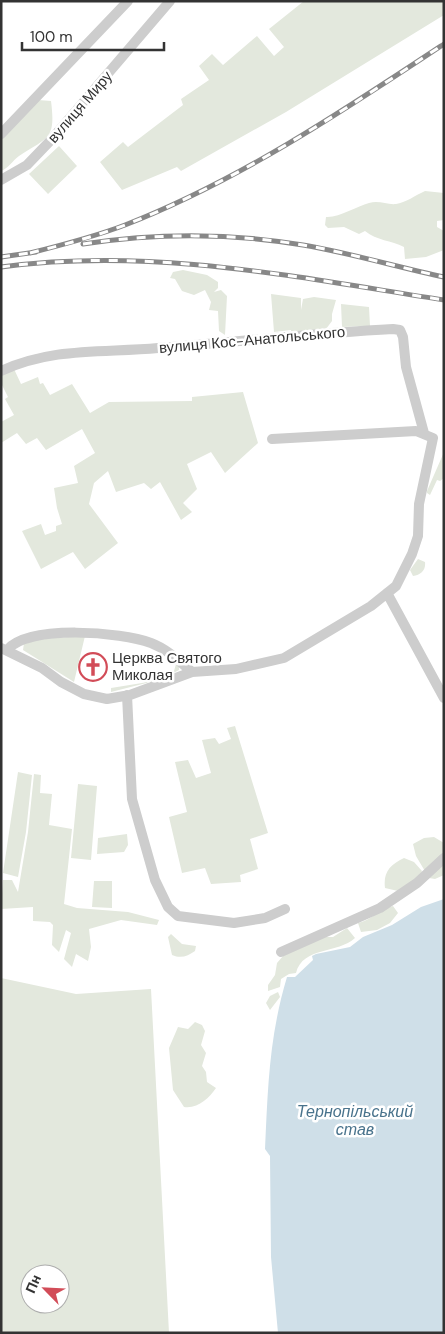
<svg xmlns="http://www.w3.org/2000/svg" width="445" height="1334" font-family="'DM Sans',sans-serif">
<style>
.green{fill:#e3e8dd;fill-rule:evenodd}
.water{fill:#cfdfe8}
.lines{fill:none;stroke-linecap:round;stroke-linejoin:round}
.minor{stroke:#cdcdcd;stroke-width:10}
.rail-casing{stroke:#888;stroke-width:5}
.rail{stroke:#fff;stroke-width:3;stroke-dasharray:9;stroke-linecap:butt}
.labels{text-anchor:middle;stroke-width:5;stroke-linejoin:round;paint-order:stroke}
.street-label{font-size:15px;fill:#333;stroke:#fff}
.poi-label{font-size:15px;fill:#333;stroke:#fff;text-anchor:start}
.water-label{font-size:16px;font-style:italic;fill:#49738c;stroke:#fff}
</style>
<rect width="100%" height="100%" fill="#fff"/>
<path class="green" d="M304,1H444V15L286,112L181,171L177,167L122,190L100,162L123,142L128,147L183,105L181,99L209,80L199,66L212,54L223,65L257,36L274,56L284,47L269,29Z
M38,100L51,101C56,140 48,137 19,156C12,161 9,168 1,171V141L5,132Z
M59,146L77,166L48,194L29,174Z
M425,191L444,193V220L437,221V227L444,231V250L426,257L405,259L404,247C391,240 377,241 365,231L359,234L344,227L328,228L325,225L326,217C339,218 357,206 369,203C379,200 387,205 396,204C405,203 416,195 425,191Z
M183,270L207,275L218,282V288L214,292L221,290L227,296L225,335L219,331L218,311L209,310L211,302L205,290L194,295L182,291L175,279L170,278L173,272Z
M271,294L301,298V310L303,299L314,297L336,300L332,314V321L326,329L291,333V330L274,332Z
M341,304L369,307L370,326L342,327Z
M14,369L21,384L38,377L40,384L43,383L50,395L72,384L90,413L109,402L192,401V397L243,392L258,443L225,473L211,452L187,464L197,489L183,503L192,512L181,520L160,482L151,489L144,483L116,492L108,471L94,483L89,504L118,543L85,569L73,552L41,569L22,531L41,524L45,535L56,531V526L62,524L57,508L54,488L78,483L74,466L95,453L82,429L46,450L37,438L26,444L17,433L1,443V422L14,415L5,399L8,397L1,383V375Z
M444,452V478L440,481L437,480L430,495L427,493V491Z
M418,559L425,562C426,570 421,575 413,576L410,570Z
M85,636L74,682L23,650L24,643L38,639Z
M152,646L179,666V670L162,679L111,692V688L142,683L174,671L176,664Z
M235,726L268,833L250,839L258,869L240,875L241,882L211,884L205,868L182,873L169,817L187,812L175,762L188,760L196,778L211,773L202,740L215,738L219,744L231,739L227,728Z
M18,772L32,775L26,832L18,877L3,873Z
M34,774L41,775L40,793L52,794L49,825L72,829L64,904L77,908L128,912L159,920L157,925L121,920L89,929L91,947L88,961L76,954L72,967L64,959L71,933L66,930L59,952L52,945L53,925L50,922L33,921V907L1,909L3,880H12L18,892L28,832Z
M78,784L97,786L91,860L71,858Z
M127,834L128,845L124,852L97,854L98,838Z
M434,837L444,843V875L435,879L429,878L416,856L413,844L424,838Z
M404,858L414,862L422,871L419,877L398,891L385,888C383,872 390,865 404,858Z
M94,881H112V908L92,907Z
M393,906L398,913L390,923L377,930L361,932L358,923C370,921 378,910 393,906Z
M347,928L355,938C338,954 303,946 296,973L289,974L281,979L280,987L268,991V985L275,975L277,963L283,956L320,937H333Z
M171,934L182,944L196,946L195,951C188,956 181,959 172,955L168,937Z
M1,978L76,994L151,989L169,1333H1ZM30,1274H60V1304H30Z
M278,992L280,997L270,1010L266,1003L270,996Z
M195,1022L202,1025L205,1031L201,1045L206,1053L202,1066L206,1072L207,1082L216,1088C209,1098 198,1109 184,1107L173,1090L169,1048L178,1027L188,1029Z"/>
<path class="water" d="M444,899V1333H278L271,1257L270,1156L265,1149C268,1087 269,1037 287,977H295L313,960L312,956L316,954L350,947L363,937L392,925L421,907Z"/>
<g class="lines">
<path class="minor" d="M1,134L128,1
M1,180L27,165L51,140L170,1
M1,371C53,347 103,353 158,348C236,342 315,333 393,329L400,330L403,337L406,367L424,433
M387,593L444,698
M1,648L42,668L61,682L84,694L107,699L130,695L192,672L236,669L284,658L371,606L396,586L412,554L418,536L419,504L433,438L416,431L272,439
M7,650C29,624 121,632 151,643C167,649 179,661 192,672
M127,695L132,799L155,880L168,907L178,916L234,923L265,918L285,909
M281,952L380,908L417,883L444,858"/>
<defs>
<path id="rail" d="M83,244C155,233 231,233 303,245C350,253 397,267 444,277
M30,253C62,245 94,237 125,225C238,181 343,111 444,44
M1,257L36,252
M1,267C153,247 295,277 444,300"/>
</defs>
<use href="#rail" class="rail-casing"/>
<use href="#rail" class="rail"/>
</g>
<defs>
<symbol id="church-ring" viewBox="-11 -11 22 22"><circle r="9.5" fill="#fff" stroke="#d24c58" stroke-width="1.5"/><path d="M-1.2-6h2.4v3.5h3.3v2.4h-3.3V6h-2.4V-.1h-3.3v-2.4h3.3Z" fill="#d24c58"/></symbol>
</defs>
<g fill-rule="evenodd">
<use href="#church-ring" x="77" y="651" width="32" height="32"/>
</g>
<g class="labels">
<g class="street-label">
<text transform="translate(80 107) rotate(-49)" y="5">вулиця Миру</text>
<text transform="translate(252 340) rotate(-5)" y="5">вулиця Кос-Анатольського</text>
</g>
<g class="poi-label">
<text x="112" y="663">Церква Святого<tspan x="112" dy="17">Миколая</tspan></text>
</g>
<g class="water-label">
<text x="355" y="1117">Тернопільський<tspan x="355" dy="18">став</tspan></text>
</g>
</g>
<rect width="445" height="1334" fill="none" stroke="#333333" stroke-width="5"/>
<g transform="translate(45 1289) rotate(294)"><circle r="24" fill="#ffffff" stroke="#adadad"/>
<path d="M0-4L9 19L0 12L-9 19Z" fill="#d24c58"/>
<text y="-8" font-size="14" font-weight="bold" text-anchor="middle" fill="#333333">Пн</text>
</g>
<path d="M22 42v8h142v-8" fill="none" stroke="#333333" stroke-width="2.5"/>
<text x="30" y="42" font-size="15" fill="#333333" stroke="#ffffff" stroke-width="4" paint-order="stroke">100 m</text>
</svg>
